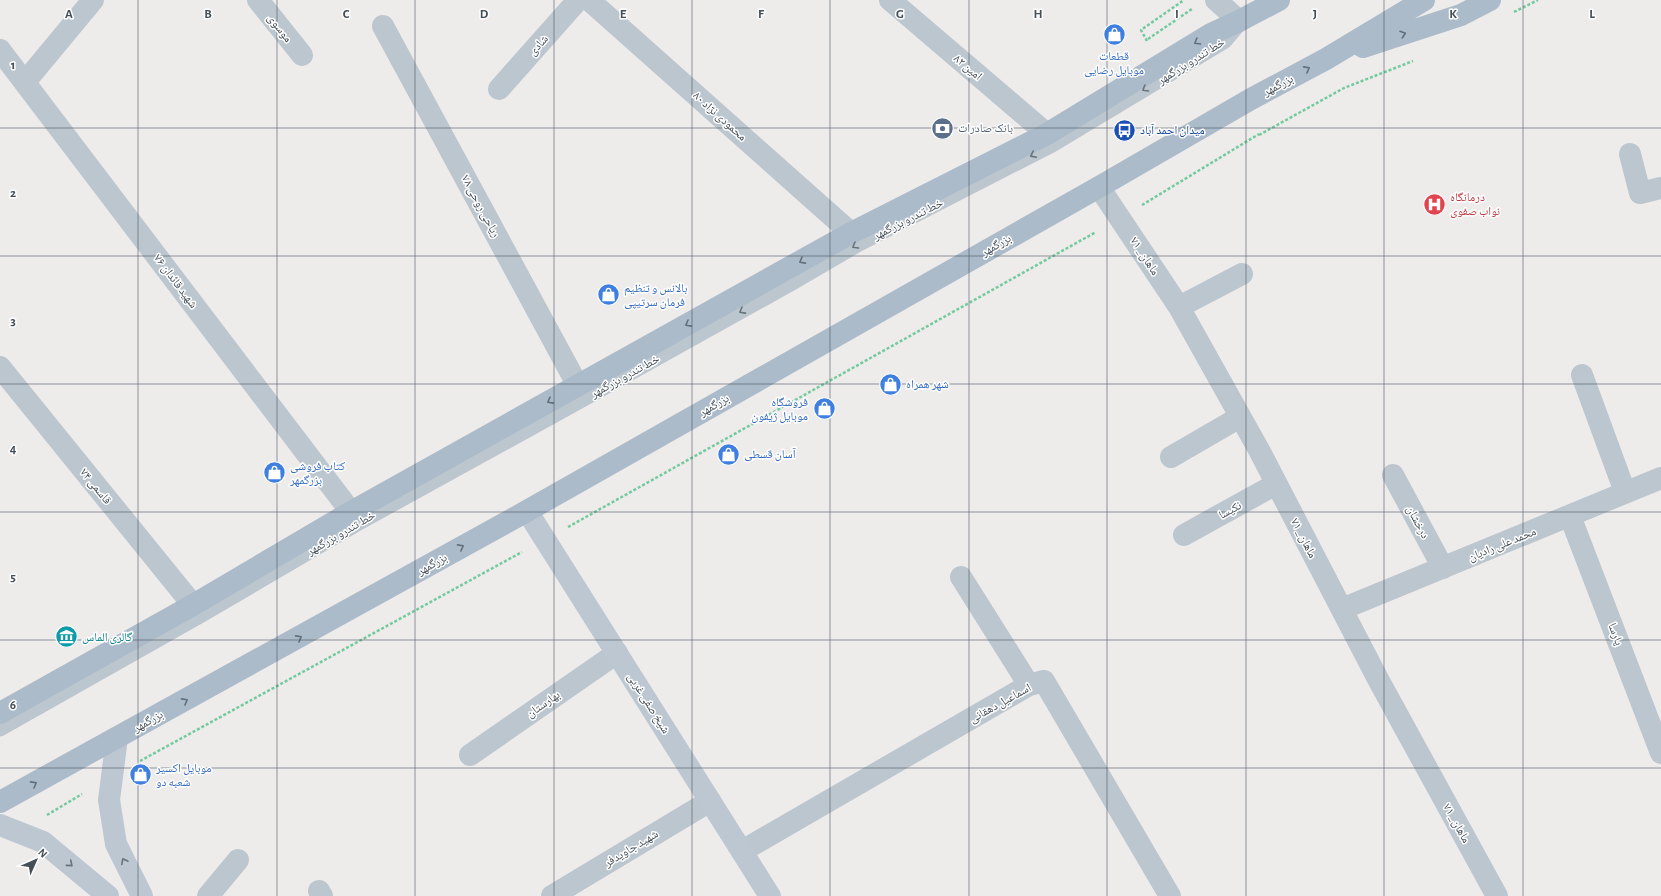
<svg xmlns="http://www.w3.org/2000/svg" width="1661" height="896" font-family="'Alegreya Sans','Noto Naskh Arabic',sans-serif">
<style>
.lines{fill:none;stroke-linecap:round;stroke-linejoin:round}
.path{stroke:#72ca9e;stroke-width:2.5;stroke-dasharray:3 2;stroke-linecap:butt}
.lane{stroke:#bcc6ce;stroke-width:15}
.street{stroke:#bcc6ce;stroke-width:22}
.secondary{stroke:#bcc7d2;stroke-width:22}
.primary{stroke:#abbbca;stroke-width:22}
.oneway{stroke:#636f7a}
.oneway2{stroke:#68737b}
.oneway3{stroke:#68737d}
.grid{fill:none;stroke:#444f58;stroke-width:1;stroke-opacity:0.55}
.labels{text-anchor:middle;stroke-width:3;stroke-linejoin:round;paint-order:stroke}
.street-label{font-size:12px;fill:#444f58;stroke:#fff}
.shop-label{font-size:12px;fill:#366cbe;stroke:#fff;text-anchor:start}
.service-label{font-size:12px;fill:#4e5e75;stroke:#fff;text-anchor:start}
.transit-label{font-size:12px;fill:#164399;stroke:#fff;text-anchor:start}
.health-label{font-size:12px;fill:#be3a42;stroke:#fff;text-anchor:start}
.culture-label{font-size:12px;fill:#0d838f;stroke:#fff;text-anchor:start}
.grid-label{font-size:13px;text-anchor:middle;font-weight:bold;fill:#444f58;stroke:#fff;stroke-width:3;stroke-linejoin:round;paint-order:stroke}
</style>
<rect width="100%" height="100%" fill="#eeebeb"/>
<g class="lines">
<path class="path" d="M1514,12L1538,0
M1148,39L1192,9
M1147,41L1141,30L1184,0
M1259,135L1344,88L1413,61
M1142,205L1259,134
M568,527L1096,232
M140,761L522,552
M47,815L82,794"/>
<path class="lane" d="M0,729L200,616L357,524L584,399L794,282L859,244L1052,145L1225,41L1241,22"/>
<path class="street" d="M258,0L302,55
M589,0L851,233
M890,0L1047,134
M1216,0L1239,21
M383,26L578,386
M0,50L351,512
M25,82L93,0
M499,89L578,0
M1630,154L1640,193L1661,188
M1099,187L1179,307L1259,450L1379,681L1497,896
M1179,307L1242,274
M0,367L193,605
M1582,375L1625,492
M1171,457L1240,417
M1393,475L1443,568
M1570,516L1661,753
M1184,535L1276,484
M961,577L1029,685
M1342,609L1661,478
M470,755L617,653
M742,851L1029,685L1044,681L1170,896
M319,891L322,896
M208,896L238,860
M552,896L710,801"/>
<path class="secondary" d="M527,511L770,896
M117,738L109,800L116,844L142,896
M0,825L43,842L108,896"/>
<path class="primary" d="M1363,47L1461,15L1490,0
M0,713L193,605L351,512L851,233L1047,134L1211,34L1239,21L1279,0
M0,802L527,511L1099,187L1251,99L1326,59L1424,0"/>
</g>
<defs><path id="oneway-chevron" d="M-2-3.5L2.5 0L-2 3.5" fill="none" stroke-width="1.6" stroke-linecap="round" stroke-linejoin="round"/></defs>
<g class="oneway">
<use href="#oneway-chevron" transform="translate(1403 34) rotate(-18)"/>
<use href="#oneway-chevron" transform="translate(1197 42) rotate(149)"/>
<use href="#oneway-chevron" transform="translate(1307 69) rotate(-28)"/>
<use href="#oneway-chevron" transform="translate(802 261) rotate(151)"/>
<use href="#oneway-chevron" transform="translate(688 324) rotate(151)"/>
<use href="#oneway-chevron" transform="translate(550 401) rotate(151)"/>
<use href="#oneway-chevron" transform="translate(461 547) rotate(-29)"/>
<use href="#oneway-chevron" transform="translate(299 638) rotate(-29)"/>
<use href="#oneway-chevron" transform="translate(185 701) rotate(-29)"/>
<use href="#oneway-chevron" transform="translate(34 784) rotate(-29)"/>
</g>
<g class="oneway2">
<use href="#oneway-chevron" transform="translate(1145 89) rotate(149)"/>
<use href="#oneway-chevron" transform="translate(1033 155) rotate(153)"/>
<use href="#oneway-chevron" transform="translate(855 246) rotate(150)"/>
<use href="#oneway-chevron" transform="translate(742 311) rotate(151)"/>
</g>
<g class="oneway3">
<use href="#oneway-chevron" transform="translate(124 861) rotate(-117)"/>
<use href="#oneway-chevron" transform="translate(70 864) rotate(40)"/>
</g>
<path class="grid" d="M138,0V896M277,0V896M415,0V896M554,0V896M692,0V896M830,0V896M969,0V896M1107,0V896M1246,0V896M1384,0V896M1523,0V896M0,128H1661M0,256H1661M0,384H1661M0,512H1661M0,640H1661M0,768H1661"/>
<defs>
<symbol id="shop-disc" viewBox="-11 -11 22 22"><circle r="9.5" fill="#3f7fe0" stroke="#fff"/><path d="M-5-2.5h2.3a2.7 3.5 0 0 1 5.4 0H5L5.5 6h-11ZM-1.5-2.5h3a1.5 2.3 0 0 0-3 0Z" fill="#fff"/></symbol>
<symbol id="bank-disc" viewBox="-11 -11 22 22"><circle r="9.5" fill="#5c6f8a" stroke="#fff"/><path d="M-6-4H6V4H-6ZM0-2.3a2.3 2.3 0 1 0 0 4.6a2.3 2.3 0 1 0 0-4.6Z" fill="#fff"/></symbol>
<symbol id="bus-disc" viewBox="-11 -11 22 22"><circle r="9.5" fill="#1a4fb4" stroke="#fff"/><path d="M-5-6H5V4H4V6H2V4H-2V6H-4V4H-5ZM-3.5-4V0h7V-4ZM-3.5 1.2v1.5H-2V1.2ZM2 1.2v1.5H3.5V1.2Z" fill="#fff"/></symbol>
<symbol id="hospital-disc" viewBox="-11 -11 22 22"><circle r="9.5" fill="#e0444e" stroke="#fff"/><path d="M-5-5h3v3.5h4V-5h3V5h-3V1.5h-4V5h-3Z" fill="#fff"/></symbol>
<symbol id="museum-disc" viewBox="-11 -11 22 22"><circle r="9.5" fill="#0f9aa8" stroke="#fff"/><path d="M0-6L6-3V-2H-6V-3ZM-5-1h2V3h-2ZM-1-1h2V3h-2ZM3-1h2V3H3ZM-6 4H6V6H-6Z" fill="#fff"/></symbol>
</defs>
<g fill-rule="evenodd">
<use href="#shop-disc" x="1102" y="22" width="25" height="25"/>
<use href="#bank-disc" x="930" y="116" width="25" height="25"/>
<use href="#bus-disc" x="1112" y="118" width="25" height="25"/>
<use href="#hospital-disc" x="1422" y="192" width="25" height="25"/>
<use href="#shop-disc" x="596" y="282" width="25" height="25"/>
<use href="#shop-disc" x="878" y="372" width="25" height="25"/>
<use href="#shop-disc" x="812" y="396" width="25" height="25"/>
<use href="#shop-disc" x="716" y="442" width="25" height="25"/>
<use href="#shop-disc" x="262" y="460" width="25" height="25"/>
<use href="#museum-disc" x="54" y="624" width="25" height="25"/>
<use href="#shop-disc" x="128" y="762" width="25" height="25"/>
</g>
<g class="labels">
<g class="street-label">
<text transform="translate(280 28) rotate(52)" y="4">موسوی</text>
<text transform="translate(538 45) rotate(-48)" y="4">شادی</text>
<text transform="translate(1191 61) rotate(-32)" y="4">خط تندرو بزرگمهر</text>
<text transform="translate(968 67) rotate(40)" y="4">امین ۸۲</text>
<text transform="translate(1278 85) rotate(-28)" y="4">بزرگمهر</text>
<text transform="translate(720 116) rotate(42)" y="4">محمودی نژاد ۸۰</text>
<text transform="translate(481 206) rotate(62)" y="4">ریاحی روحی ۷۸</text>
<text transform="translate(908 219) rotate(-27)" y="4">خط تندرو بزرگمهر</text>
<text transform="translate(996 245) rotate(-30)" y="4">بزرگمهر</text>
<text transform="translate(1145 256) rotate(57)" y="4">۷۱ _ماهان</text>
<text transform="translate(176 281) rotate(53)" y="4">شهید قائدان ۷۶</text>
<text transform="translate(625 376) rotate(-29)" y="4">خط تندرو بزرگمهر</text>
<text transform="translate(714 405) rotate(-30)" y="4">بزرگمهر</text>
<text transform="translate(96 486) rotate(51)" y="4">قاسمی ۷۴</text>
<text transform="translate(1230 510) rotate(-29)" y="4">نکیسا</text>
<text transform="translate(1418 522) rotate(62)" y="4">درخشان</text>
<text transform="translate(341 533) rotate(-30)" y="4">خط تندرو بزرگمهر</text>
<text transform="translate(1304 538) rotate(63)" y="4">۷۱ _ماهان</text>
<text transform="translate(1502 544) rotate(-22)" y="4">محمد علی رادیان</text>
<text transform="translate(432 564) rotate(-29)" y="4">بزرگمهر</text>
<text transform="translate(1616 634) rotate(69)" y="4">پارسا</text>
<text transform="translate(649 703) rotate(58)" y="4">شیخ صفی غربی</text>
<text transform="translate(1000 703) rotate(-29)" y="4">اسماعیل دهقانی</text>
<text transform="translate(543 704) rotate(-35)" y="4">بهارستان</text>
<text transform="translate(148 721) rotate(-29)" y="4">بزرگمهر</text>
<text transform="translate(1457 823) rotate(61)" y="4">۷۱ _ماهان</text>
<text transform="translate(631 848) rotate(-31)" y="4">شهید جاویدفر</text>
</g>
<g class="shop-label">
<text x="1114" y="60" text-anchor="middle">قطعات<tspan x="1114" dy="14">موبایل رضایی</tspan></text>
<text x="624" y="292">بالانس و تنظیم<tspan x="624" dy="14">فرمان سرتیپی</tspan></text>
<text x="906" y="388">شهر همراه</text>
<text x="808" y="406" text-anchor="end">فروشگاه<tspan x="808" dy="14">موبایل ژیفون</tspan></text>
<text x="744" y="458">آسان قسطی</text>
<text x="290" y="470">کتاب فروشی<tspan x="290" dy="14">بزرگمهر</tspan></text>
<text x="156" y="772">موبایل اکسیر<tspan x="156" dy="14">شعبه دو</tspan></text>
</g>
<g class="service-label">
<text x="958" y="132">بانک صادرات</text>
</g>
<g class="transit-label">
<text x="1140" y="134">میدان احمد آباد</text>
</g>
<g class="health-label">
<text x="1450" y="201">درمانگاه<tspan x="1450" dy="14">نواب صفوی</tspan></text>
</g>
<g class="culture-label">
<text x="82" y="641">گالری الماس</text>
</g>
</g>
<g class="grid-label">
<text x="69" y="18">A</text>
<text x="208" y="18">B</text>
<text x="346" y="18">C</text>
<text x="484" y="18">D</text>
<text x="623" y="18">E</text>
<text x="761" y="18">F</text>
<text x="900" y="18">G</text>
<text x="1038" y="18">H</text>
<text x="1177" y="18">I</text>
<text x="1315" y="18">J</text>
<text x="1453" y="18">K</text>
<text x="1592" y="18">L</text>
<text x="13" y="69">1</text>
<text x="13" y="197">2</text>
<text x="13" y="325">3</text>
<text x="13" y="453">4</text>
<text x="13" y="581">5</text>
<text x="13" y="709">6</text>
</g>
<g transform="translate(36 860) rotate(45)" stroke="#ffffff" stroke-width="3" paint-order="stroke">
<path d="M0-3L7 15L0 10L-7 15Z" fill="#444f58"/>
<text y="-6" font-size="11" font-weight="bold" text-anchor="middle" fill="#444f58">N</text>
</g>
</svg>
